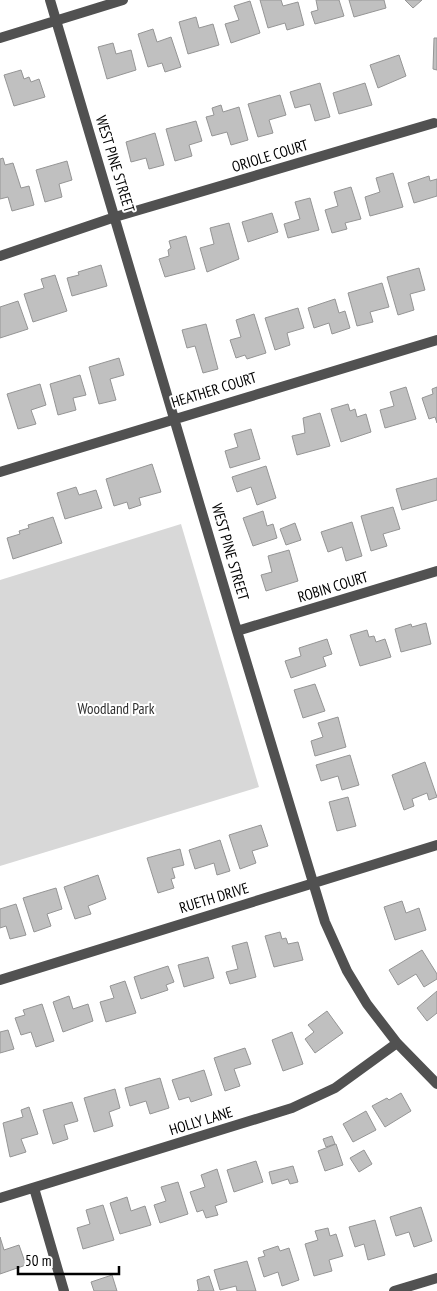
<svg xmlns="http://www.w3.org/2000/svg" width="437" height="1291" font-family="'PT Sans Narrow',sans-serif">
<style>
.green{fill:#d8d8d8}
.building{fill:#c0c0c0;stroke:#959595}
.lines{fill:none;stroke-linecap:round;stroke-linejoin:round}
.street{stroke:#515151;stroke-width:10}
.labels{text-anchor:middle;stroke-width:4;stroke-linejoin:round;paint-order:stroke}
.street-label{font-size:15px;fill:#000;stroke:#fff}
.park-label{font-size:15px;fill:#2f2f2f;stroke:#fff}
</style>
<rect width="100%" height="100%" fill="#fff"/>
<path class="green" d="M181,524L259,787L0,866V580Z"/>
<path class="building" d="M260,0H281L283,6L298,2L304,25L287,30L285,23L268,28Z
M316,0H339L344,16L315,24L311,12L318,10Z
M349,0H384L386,8L354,17Z
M405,0H422L413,8Z
M250,1L260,33L231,43L225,24L239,20L234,6Z
M196,17L199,28L213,24L219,45L188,54L179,22Z
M153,29L157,42L171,37L181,67L165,72L162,63L148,67L138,34Z
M434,38H437V70L433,69Z
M113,43L116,54L131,50L136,70L107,79L98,47Z
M399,55L406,76L378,88L370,65Z
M21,70L24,79L29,77L31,82L39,79L45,97L14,106L4,75Z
M320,83L330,117L315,121L310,104L295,108L290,92Z
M365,83L372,105L339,114L333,93Z
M280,95L286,115L269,120L273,133L258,137L248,104Z
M221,105L223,112L239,107L248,140L231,145L227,132L212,136L206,117L214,115L212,108Z
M196,121L202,141L189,145L192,156L175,161L166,129Z
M155,133L164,165L149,169L146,158L131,162L126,142Z
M3,158L5,165L13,163L21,188L29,186L34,205L12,211L8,197L0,199V159Z
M67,161L72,180L59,184L62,197L45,202L36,170Z
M393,173L403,207L370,216L365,197L380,192L376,178Z
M429,176L430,181L437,179V196L414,203L408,183Z
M351,187L361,219L345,223L347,229L332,233L325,210L338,206L334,192Z
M310,198L319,230L288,238L284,224L300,219L295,202Z
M272,213L278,232L248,242L242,222Z
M229,223L239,259L207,272L200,248L214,244L210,228Z
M186,236L195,269L165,277L159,259L169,256L168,250L171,248L169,241Z
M101,265L107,286L72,296L67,278L79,275L78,272Z
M419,268L425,290L410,294L414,310L398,315L387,277Z
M55,275L67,311L33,322L24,294L44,288L41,279Z
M382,283L389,307L370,312L373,322L357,326L348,293Z
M335,299L339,313L345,311L350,328L332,334L329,323L314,328L308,308Z
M18,301L28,329L0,338V307Z
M298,308L304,328L287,333L290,345L275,350L265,318Z
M254,314L266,353L247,359L245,355L236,358L230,340L241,337L236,320Z
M206,324L218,369L203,373L195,346L187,348L182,330Z
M119,358L124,375L110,379L116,400L99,404L89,367Z
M80,375L86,395L73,398L76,410L58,415L50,384Z
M40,384L46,405L31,410L36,424L18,429L7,394Z
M406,387L416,419L385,428L380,410L394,406L390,392Z
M437,387V423L435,417L429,419L422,398L433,394L432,389Z
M348,404L350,411L355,409L357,417L366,414L371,432L341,442L331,409Z
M320,413L330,446L297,455L292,436L305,433L303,418Z
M251,429L260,459L230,468L225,451L238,447L234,434Z
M152,464L161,492L139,498L141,505L129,509L127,502L114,506L106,479Z
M266,466L276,498L257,505L251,487L237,492L232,477Z
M437,478V500L402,510L396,489Z
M76,487L79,495L96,490L102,508L65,519L57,493Z
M393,507L400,529L383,534L387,546L371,551L361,516Z
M263,511L267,526L273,524L277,538L253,546L243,518Z
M53,517L62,543L13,559L7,538L20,534L19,531L29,528L28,525Z
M352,522L362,556L346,561L342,547L328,552L321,532Z
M295,523L301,540L286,545L280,529Z
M289,550L298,581L266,591L261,575L272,572L268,556Z
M426,623L431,644L401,652L395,629L411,624L412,627Z
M367,630L369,637L374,636L376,642L385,639L391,657L360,666L350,635Z
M327,639L332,654L323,657L326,666L291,678L285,661L301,656L299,648Z
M315,684L325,711L303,718L294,690Z
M338,717L346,747L315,756L311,741L323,737L318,723Z
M350,755L359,785L342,790L338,776L321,781L316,765Z
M425,762L437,797L429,800L427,793L412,799L414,806L404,810L392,775Z
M348,797L356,826L337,831L329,802Z
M261,825L268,846L252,851L256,863L240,869L229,835Z
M220,840L230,871L217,875L214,863L195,869L189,850Z
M180,849L184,865L172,868L175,878L171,879L174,888L158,893L147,858Z
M98,875L106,899L88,906L91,914L75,919L64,887Z
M56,888L62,909L47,914L51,926L34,932L23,898Z
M402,901L406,913L419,908L426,930L395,940L384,907Z
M16,904L26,935L10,939L6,926L0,928V909Z
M280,932L282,939L286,938L288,944L298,942L303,960L274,967L265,936Z
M247,942L256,977L230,984L226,972L238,969L232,946Z
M422,950L437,974V979L424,987L416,974L398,985L389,970Z
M208,957L214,978L184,987L178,965Z
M168,966L174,982L166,985L168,990L141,999L134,977Z
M125,981L136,1013L106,1022L100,1002L114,998L110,986Z
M437,991V1013L427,1021L417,1008Z
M69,996L73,1009L88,1004L93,1021L63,1032L53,1002Z
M42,1004L54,1041L36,1047L31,1032L21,1035L15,1018L25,1015L23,1010Z
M327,1011L343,1033L315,1053L305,1039L314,1032L308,1025Z
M8,1030L14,1049L0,1053V1032Z
M292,1032L303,1064L283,1071L272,1040Z
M245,1048L251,1064L234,1069L240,1086L225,1091L214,1058Z
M204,1070L212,1095L191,1102L189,1097L179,1100L172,1080Z
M160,1078L169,1108L150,1114L146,1101L130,1106L125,1088Z
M115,1089L120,1108L109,1112L113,1126L94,1132L84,1098Z
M401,1093L411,1111L385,1127L372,1106L387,1098L389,1100Z
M72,1102L78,1121L64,1125L68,1139L53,1144L43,1110Z
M29,1107L38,1134L21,1139L26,1152L10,1157L3,1123L23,1117L21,1110Z
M366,1111L376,1130L353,1142L343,1124Z
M332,1136L335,1144L326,1147L323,1139Z
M336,1144L343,1165L325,1171L318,1151Z
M364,1150L372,1164L359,1172L350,1158Z
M256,1161L263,1182L234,1192L227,1170Z
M293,1166L298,1182L290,1184L288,1179L272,1184L269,1172Z
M217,1169L227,1202L215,1206L218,1215L206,1218L203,1210L197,1212L190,1192L205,1187L201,1175Z
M178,1182L188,1214L160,1223L154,1205L166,1201L161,1187Z
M127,1197L131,1211L145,1206L151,1225L120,1234L110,1203Z
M103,1205L114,1240L83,1249L77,1228L90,1224L86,1210Z
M421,1207L432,1241L414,1247L409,1232L396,1236L390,1217Z
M375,1220L385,1255L368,1260L364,1244L355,1247L349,1227Z
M328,1228L330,1236L336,1234L343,1256L329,1260L332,1271L314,1276L305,1244L318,1240L315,1231Z
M0,1237L4,1250L19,1245L26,1265L0,1274Z
M278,1246L280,1251L289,1248L299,1280L282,1286L278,1272L264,1277L258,1258L265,1256L263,1251Z
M247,1261L256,1291H237L236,1286L220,1290L214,1270Z
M112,1275L117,1291H94L91,1282Z
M209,1276L214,1291H197L199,1290L197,1280Z"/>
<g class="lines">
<path class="street" d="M50,0L237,631L325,922L347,971L367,1004L397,1043L437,1084
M0,38L123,0
M0,256L115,217L434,123
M0,472L437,340
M237,631L437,571
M0,980L437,845
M34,1188L64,1291
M0,1198L292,1108L335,1088L397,1043
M394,1291L437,1278"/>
</g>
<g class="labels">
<g class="street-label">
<text transform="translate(270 156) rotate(-17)" y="5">ORIOLE COURT</text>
<text transform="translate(115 164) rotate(73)" y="5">WEST PINE STREET</text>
<text transform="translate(214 390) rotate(-17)" y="5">HEATHER COURT</text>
<text transform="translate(230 552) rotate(74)" y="5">WEST PINE STREET</text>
<text transform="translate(333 587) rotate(-17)" y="5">ROBIN COURT</text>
<text transform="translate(214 898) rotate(-17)" y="5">RUETH DRIVE</text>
<text transform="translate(201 1121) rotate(-17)" y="5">HOLLY LANE</text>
</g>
<g class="park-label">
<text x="116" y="714">Woodland Park</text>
</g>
</g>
<path d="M18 1266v8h101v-8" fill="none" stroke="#000000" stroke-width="2.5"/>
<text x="25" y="1266" font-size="15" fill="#000000" stroke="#ffffff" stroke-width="4" paint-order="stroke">50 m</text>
</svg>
